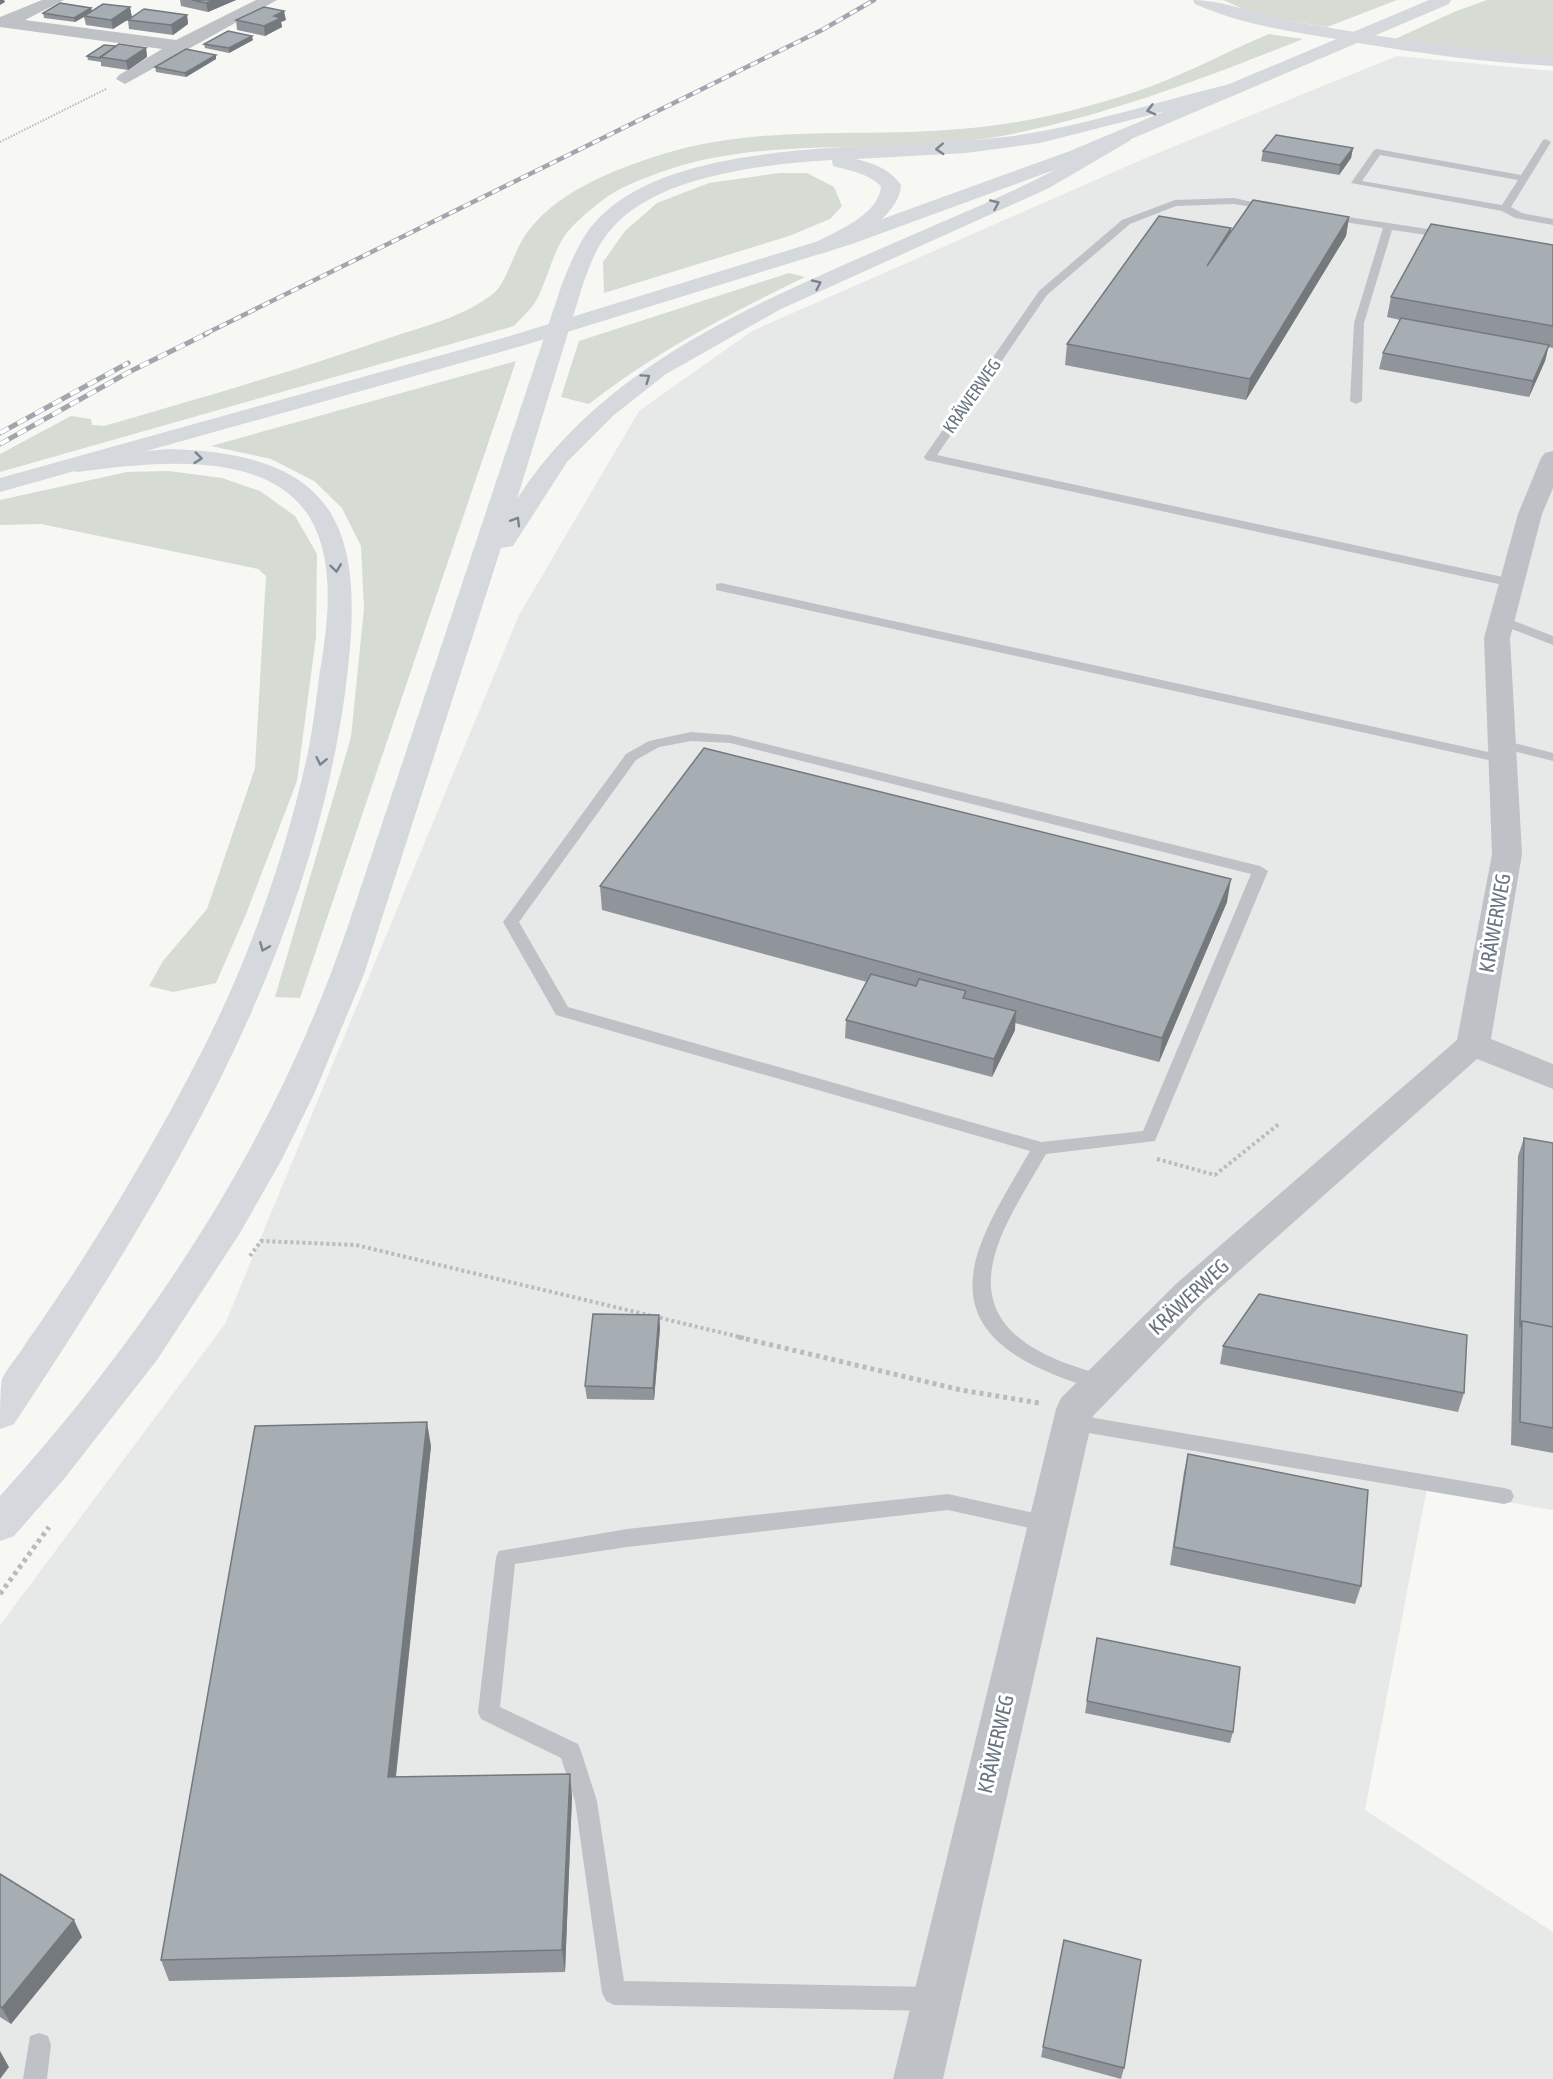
<svg xmlns="http://www.w3.org/2000/svg" width="1553" height="2079" font-family="'Asap Condensed',sans-serif">
<style>
.built{fill:#e7e9e8}
.green{fill:#d6dbd4}
.lines{fill:none;stroke-linecap:round;stroke-linejoin:round}
.path-far2{stroke:#b9bbbe;stroke-width:2;stroke-dasharray:1.5 1.5;stroke-linecap:butt}
.path-far1{stroke:#b9bbbe;stroke-width:4;stroke-dasharray:3 3;stroke-linecap:butt}
.path{stroke:#b9bbbe;stroke-width:5;stroke-dasharray:4 4;stroke-linecap:butt}
.lane{fill:#bec2c6;fill-rule:evenodd}
.street{fill:#bec2c6;fill-rule:evenodd}
.secondary{fill:#d5d8dc;fill-rule:evenodd}
.primary{fill:#d5d8dc;fill-rule:evenodd}
.rail-far1-casing{stroke:#a0a6ac;stroke-width:4.5}
.rail-casing{stroke:#a0a6ac;stroke-width:5}
.rail-far1{stroke:#fff;stroke-width:3;stroke-dasharray:8;stroke-linecap:butt}
.rail{stroke:#fff;stroke-width:4;stroke-dasharray:10;stroke-linecap:butt}
.wall{fill:#8f959a}
.shaded-wall{fill:#74797d}
.building{fill:#a6adb3;stroke:#74797d;stroke-width:1.5}
.oneway{stroke:#788490}
.labels{text-anchor:middle;stroke-width:6;stroke-linejoin:round;paint-order:stroke}
.far-street-label{font-size:18px;fill:#687583;stroke:#fff}
.street-label{font-size:21px;fill:#687583;stroke:#fff}
</style>
<rect width="100%" height="100%" fill="#f7f7f4"/>
<path class="built" d="M1397,56L1553,71V1510L1427,1488L1365,1810L1553,1932V2079H0V1625L225,1324L519,615L639,411L752,331L1148,157Z"/>
<path class="green" d="M1223,0H1397L1327,27L1259,16Z
M1487,0H1553V56L1505,55L1395,39L1454,12Z
M1269,34L1303,39C1205,78 1106,116 1002,136C890,157 772,133 661,172C642,179 620,187 604,199C590,210 570,226 562,240C551,259 547,280 537,299C532,309 521,318 514,326L0,472V454L71,416L91,419L92,425L104,426C200,398 295,371 389,338C425,326 464,317 494,293C506,283 514,252 524,237C554,192 613,170 663,154C758,124 863,138 960,129C1026,124 1090,108 1152,86C1192,71 1230,50 1269,34Z
M780,173H807L834,187L842,206L830,219L789,236L604,293L603,262L625,231L657,203L709,183Z
M789,273L805,277C729,314 655,352 589,404L561,397L579,341Z
M516,361L300,998L275,997L351,737L364,609L361,546L342,508L314,481L271,459L211,446Z
M169,471L222,478L260,491L295,516L317,554L316,637L297,781L246,914L216,983L173,992L149,986L163,961L207,909L255,768L266,576L258,569L41,524L0,525V500L127,472Z"/>
<g class="lines">
<path class="path-far2" d="M0,142L106,89"/>
<path class="path-far1" d="M1157,1159L1215,1175L1280,1123
M250,1256L261,1241L356,1245L744,1338"/>
<path class="path" d="M738,1337L961,1390L1039,1403
M0,1594L49,1527"/>
<path class="lane" d="M1546,139L1551,142L1511,207L1522,213L1553,219V225L1515,218L1502,211L1351,183L1374,150L1377,149L1521,175L1543,140ZM1380,155L1518,180L1502,205L1362,181Z
M1234,198L1275,207L1270,210L1234,204L1176,206L1130,224L1047,295L937,455L1512,579L1518,583L1517,586L1512,587L926,460L924,457L1039,291L1122,220L1175,200Z
M1328,214L1448,232L1453,235L1448,238L1392,230L1364,323L1362,401L1356,404L1350,401L1354,323L1383,228L1324,219L1323,217Z
M721,583L1502,755L1509,759L1502,763L716,590V584Z
M1501,616L1553,636V645L1496,623L1494,620Z
M691,732L730,735L1260,866L1268,871L1155,1141L1046,1154C1010,1218 946,1300 1039,1351C1060,1363 1084,1369 1108,1377L1111,1382L1108,1387C1093,1392 1054,1375 1039,1368C922,1313 986,1229 1030,1151L556,1015L503,922L626,754L649,741ZM691,741L730,743L1251,874L1143,1131L1041,1142L568,1007L519,922L636,760L659,747Z
M1502,740L1553,753V761L1497,747L1495,744L1497,741Z
M1071,1414L1504,1488L1511,1490L1514,1496L1511,1502L1504,1504L1071,1430L1064,1428L1061,1422L1064,1416Z
M948,1494L1047,1516L1054,1518L1057,1524L1054,1530L1047,1532L948,1510L627,1547L515,1564L500,1707L578,1744L581,1751L597,1801L624,1981L933,1987L941,1991L945,1999L941,2007L933,2011L614,2005L606,2001L602,1993L575,1801L561,1758L481,1719L478,1712L496,1557L499,1551L627,1529Z
M39,2033L48,2036L51,2045L47,2079H23L30,2036Z"/>
<path class="street" d="M42,0H64L25,20L176,40L256,0H277L125,84L116,79L119,75L162,49L0,27V17Z
M1553,451V488L1542,514L1510,638L1522,854L1491,1039L1553,1064V1089L1477,1059L1203,1303L1093,1416L943,2079H893L1056,1409L1061,1398L1177,1283L1457,1040L1492,854L1484,638L1518,514L1541,458L1545,453Z"/>
<path class="secondary" d="M1193,0C1225,0 1257,15 1290,21C1377,36 1464,51 1553,56V66C1480,62 1408,52 1336,39C1288,31 1240,24 1195,4Z
M1238,82L1247,87L1244,91L1040,143L966,153L855,159C873,163 890,169 901,185C900,216 848,247 820,254L813,252L810,248L813,244C835,231 879,216 881,186C867,173 851,171 833,166L832,160C765,164 659,175 613,227C598,243 590,264 583,284L517,499C600,371 739,311 873,252C927,228 982,206 1035,180C1062,167 1088,151 1114,136H1128L1131,140L1049,188L781,309L666,374L614,415L567,462L513,546L501,548L364,974L315,1092L282,1159L240,1233L157,1360L64,1479L14,1536L0,1541V1496C152,1328 276,1139 349,923L562,284C572,259 583,232 603,214C688,133 900,152 1013,136C1089,125 1163,100 1238,82Z
M168,449C346,453 366,537 345,693C307,967 164,1197 14,1424L0,1429C0,1415 0,1391 2,1379C8,1367 19,1355 26,1343C43,1319 59,1295 75,1271C120,1201 162,1129 200,1055C248,962 284,860 307,757C313,729 316,700 320,671C328,624 336,562 310,518C267,447 147,463 78,472L69,470L66,465L69,460L78,458Z"/>
<path class="primary" d="M1429,0H1451L1449,4L1084,159L852,244L525,345L0,492V478L510,336L838,235L1070,151Z"/>
<defs>
<path id="rail-far1" d="M205,334L822,30L874,0"/>
<path id="rail" d="M0,433L128,363
M0,444L129,372L208,333"/>
</defs>
<use href="#rail-far1" class="rail-far1-casing"/>
<use href="#rail" class="rail-casing"/>
<use href="#rail-far1" class="rail-far1"/>
<use href="#rail" class="rail"/>
</g>
<path class="wall" d="M180,0H236L208,12L181,6Z
M91,8L92,11L132,17L113,29L86,25L84,17L75,22L44,18L43,13Z
M187,15L188,24L173,35L129,29L128,20Z
M236,20H286L281,22L282,27L265,36L237,30Z
M253,40L229,53L205,48L204,44Z
M116,46L146,48L147,57L128,70L101,66V62L88,60L87,56Z
M216,59L186,77L156,72L155,67Z
M1353,148L1351,158L1339,175L1261,161L1263,151Z
M1349,217L1346,236L1246,400L1065,365L1067,344L1231,228V231Z
M1553,245V348L1548,347L1545,361L1529,397L1379,369L1383,353L1400,320L1387,317L1391,297Z
M600,886L1227,902L1159,1062L1015,1023V1030L992,1077L845,1038L846,1020L867,982L602,910Z
M1524,1138L1553,1143V1453L1511,1445L1518,1156Z
M659,1315L660,1328L654,1400L587,1399L585,1386Z
M1223,1346L1464,1393L1458,1412L1220,1364Z
M431,1446L396,1777L572,1796L565,1972L169,1981L161,1960Z
M1188,1454L1361,1586L1355,1604L1170,1565L1184,1472Z
M1097,1638L1233,1732L1230,1743L1085,1713Z
M0,1874L82,1937L11,2024L0,2017Z
M1043,2047L1124,2068L1121,2079L1041,2057Z"/>
<path class="shaded-wall" d="M0,0H4L5,2L0,5Z
M214,0H236L208,12L206,3Z
M130,7L132,17L113,29L111,20Z
M91,8L92,12L75,22L74,18Z
M284,11L286,20L281,22L282,27L265,36L264,26L274,16Z
M187,15L188,24L173,35L171,25Z
M252,36L253,40L229,53V48Z
M146,48L147,57L128,70L126,61Z
M216,55V59L186,77L185,73Z
M1353,148L1351,158L1339,175L1340,165Z
M1349,217L1346,236L1246,400L1250,379Z
M1549,345L1545,361L1529,397L1533,381Z
M1231,879L1227,902L1159,1062L1162,1038Z
M1016,1011L1015,1030L992,1077L994,1059Z
M659,1315L660,1328L654,1400L653,1388Z
M427,1422L431,1446L393,1800L388,1777Z
M570,1774L572,1796L565,1972L562,1950Z
M74,1920L82,1937L11,2024L2,2008Z
M0,2051L9,2067L0,2079Z"/>
<path class="building" d="M192,0H214L206,3Z
M60,3L91,8L74,18L43,13Z
M103,4L130,7L111,20L84,16Z
M264,7L284,11L274,16L281,18L264,26L236,20Z
M144,9L187,15L171,25L128,20Z
M228,31L252,36L229,48L204,44Z
M119,44L146,48L126,61L100,57Z
M104,45L116,46L100,58L87,56Z
M186,49L216,55L185,73L155,67Z
M1276,135L1353,148L1340,165L1263,151Z
M1253,200L1349,217L1250,379L1067,344L1159,216L1231,228L1207,266Z
M1431,224L1553,245V326L1391,297Z
M1401,318L1549,345L1533,381L1383,353Z
M704,748L1231,879L1162,1038L600,886Z
M871,974L916,986L919,979L966,991L963,998L1016,1011L994,1059L846,1020Z
M1524,1138L1553,1143V1327L1522,1321L1520,1327Z
M1259,1294L1467,1335L1464,1393L1223,1346Z
M593,1314L659,1315L653,1388L585,1386Z
M1522,1321L1553,1327V1428L1520,1422Z
M427,1422L388,1777L570,1774L562,1950L161,1960L255,1426Z
M1188,1454L1368,1490L1361,1586L1174,1547Z
M1097,1638L1240,1667L1233,1732L1087,1701Z
M0,1874L74,1920L2,2008L0,2006Z
M1064,1940L1141,1960L1124,2068L1043,2047Z"/>
<defs><path id="oneway-chevron" d="M-2-3.5L2.5 0L-2 3.5" fill="none" stroke-width="1.6" stroke-linecap="round" stroke-linejoin="round" transform="scale(1.5)"/></defs>
<g class="oneway">
<use href="#oneway-chevron" transform="translate(1151 110) rotate(165)"/>
<use href="#oneway-chevron" transform="translate(940 149) rotate(177)"/>
<use href="#oneway-chevron" transform="translate(995 204) rotate(-24)"/>
<use href="#oneway-chevron" transform="translate(817 284) rotate(-25)"/>
<use href="#oneway-chevron" transform="translate(646 378) rotate(-35)"/>
<use href="#oneway-chevron" transform="translate(198 458) rotate(6)"/>
<use href="#oneway-chevron" transform="translate(516 521) rotate(-59)"/>
<use href="#oneway-chevron" transform="translate(336 568) rotate(83)"/>
<use href="#oneway-chevron" transform="translate(321 761) rotate(102)"/>
<use href="#oneway-chevron" transform="translate(264 947) rotate(112)"/>
</g>
<g class="labels">
<g class="far-street-label">
<text transform="translate(972 396) rotate(-55)" y="6">KRÄWERWEG</text>
</g>
<g class="street-label">
<text transform="translate(1495 923) rotate(-80)" y="7">KRÄWERWEG</text>
<text transform="translate(1189 1297) rotate(-43)" y="7">KRÄWERWEG</text>
<text transform="translate(996 1744) rotate(-77)" y="7">KRÄWERWEG</text>
</g>
</g>
</svg>
